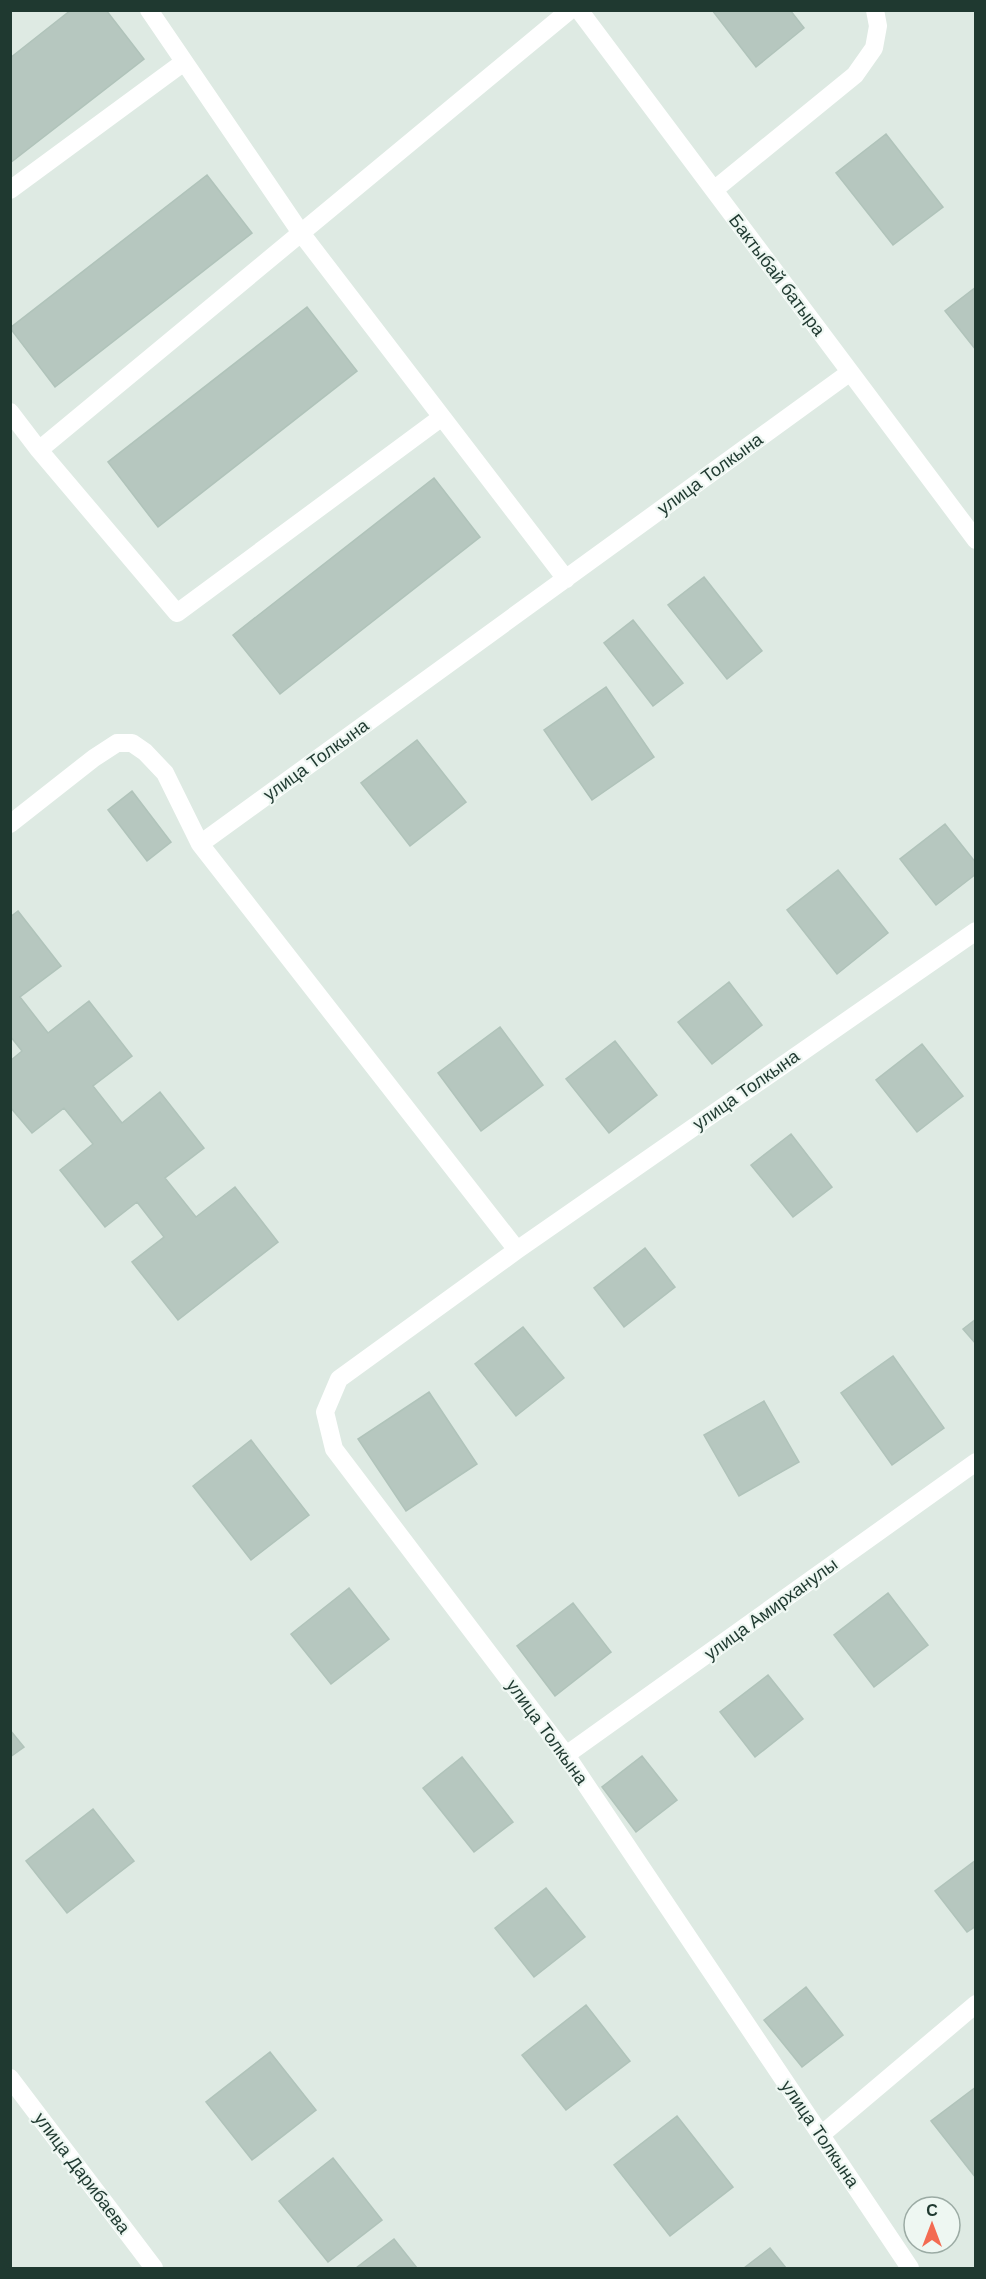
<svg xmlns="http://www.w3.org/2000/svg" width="986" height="2279" font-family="Helvetica,sans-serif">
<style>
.building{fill:#b6c7bf;stroke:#b0c3ba;stroke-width:1.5}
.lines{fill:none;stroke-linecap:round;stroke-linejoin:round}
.minor{stroke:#fff;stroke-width:18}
.labels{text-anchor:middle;stroke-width:4.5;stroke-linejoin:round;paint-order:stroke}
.street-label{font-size:18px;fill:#1f3930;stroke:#eef7f2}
</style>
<rect width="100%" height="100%" fill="#deeae3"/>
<path class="building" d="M71,10H106L144,59L10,163V58Z
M712,10H790L804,28L756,67Z
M886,134L943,207L893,245L836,173Z
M207,175L252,233L55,387L10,328Z
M976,287V350L945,311Z
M307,307L357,371L158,527L108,462Z
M434,478L480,537L280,694L233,635Z
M704,577L762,651L727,679L668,605Z
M633,620L683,683L653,706L604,643Z
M606,687L654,757L592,800L544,730Z
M417,740L466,802L410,846L361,783Z
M132,791L171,842L147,861L108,810Z
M945,824L976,863V874L936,905L900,859Z
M838,870L888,933L837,974L787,910Z
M18,911L61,966L20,997L48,1033L89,1001L132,1056L93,1086L122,1123L160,1092L204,1148L165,1178L196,1217L235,1187L278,1242L178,1320L132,1262L164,1237L137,1202L105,1227L60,1170L93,1144L64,1108L32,1133L10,1107V1061L22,1051L10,1036V917Z
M729,982L762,1025L712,1064L678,1022Z
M500,1027L543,1085L481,1131L438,1073Z
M615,1041L657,1095L609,1133L566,1079Z
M922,1044L963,1096L917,1132L876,1080Z
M791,1134L832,1187L793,1217L751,1165Z
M645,1248L675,1287L624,1327L594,1288Z
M976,1319V1344L963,1329Z
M523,1327L564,1378L516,1416L475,1364Z
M893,1356L944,1428L892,1465L841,1393Z
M429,1392L477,1464L406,1511L358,1439Z
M764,1401L799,1462L739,1496L704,1435Z
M251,1440L309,1515L251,1560L193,1486Z
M349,1588L389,1639L331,1684L291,1634Z
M888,1593L928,1645L874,1687L834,1635Z
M573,1603L611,1652L555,1696L517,1646Z
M768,1675L803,1719L755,1757L720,1712Z
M10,1730L24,1747L10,1757Z
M642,1756L677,1800L636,1832L602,1787Z
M462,1757L513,1822L474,1852L423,1788Z
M93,1809L134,1861L67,1913L26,1861Z
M976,1860V1926L967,1932L935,1891Z
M546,1888L585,1937L534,1977L495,1928Z
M806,1987L843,2035L802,2067L764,2020Z
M586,2005L630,2061L566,2110L522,2055Z
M270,2052L316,2110L252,2160L206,2102Z
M976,2087V2178L931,2121Z
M677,2116L733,2187L670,2236L614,2165Z
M333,2158L382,2220L328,2262L279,2201Z
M394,2239L417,2268H356Z
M770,2248L786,2268H744Z"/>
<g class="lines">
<path class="minor" d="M149,10L301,233L566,579
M579,10L976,540
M10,190L184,62
M714,190L855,75L874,48L878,26L875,10
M10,412L39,450L570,10
M39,450L177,613L442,417
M10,824L94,758L117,743H132L145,752L165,773L200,844
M517,1250L200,844L849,373
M566,1755L976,1462
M10,2078L154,2268
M821,2135L976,2004
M910,2268L566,1755L334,1449L325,1412L339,1379L517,1250L976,931"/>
</g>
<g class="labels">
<g class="street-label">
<text transform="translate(777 275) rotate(53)" y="6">Бактыбай батыра</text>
<text transform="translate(710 474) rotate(-36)" y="6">улица Толкына</text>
<text transform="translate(316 760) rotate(-36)" y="6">улица Толкына</text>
<text transform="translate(746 1090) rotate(-35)" y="6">улица Толкына</text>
<text transform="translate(771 1609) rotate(-36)" y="6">улица Амирханулы</text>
<text transform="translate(547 1732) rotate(54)" y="6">улица Толкына</text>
<text transform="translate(820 2134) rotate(56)" y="6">улица Толкына</text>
<text transform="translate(82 2173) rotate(53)" y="6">улица Дарибаева</text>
</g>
</g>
<rect width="986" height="2279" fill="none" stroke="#1f3930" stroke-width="24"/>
<g transform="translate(932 2225)"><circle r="28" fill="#eef7f2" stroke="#9baba4" stroke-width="1.5"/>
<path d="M0-4.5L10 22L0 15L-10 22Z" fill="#f36b52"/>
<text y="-9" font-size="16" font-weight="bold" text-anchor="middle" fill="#1f3930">С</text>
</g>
</svg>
